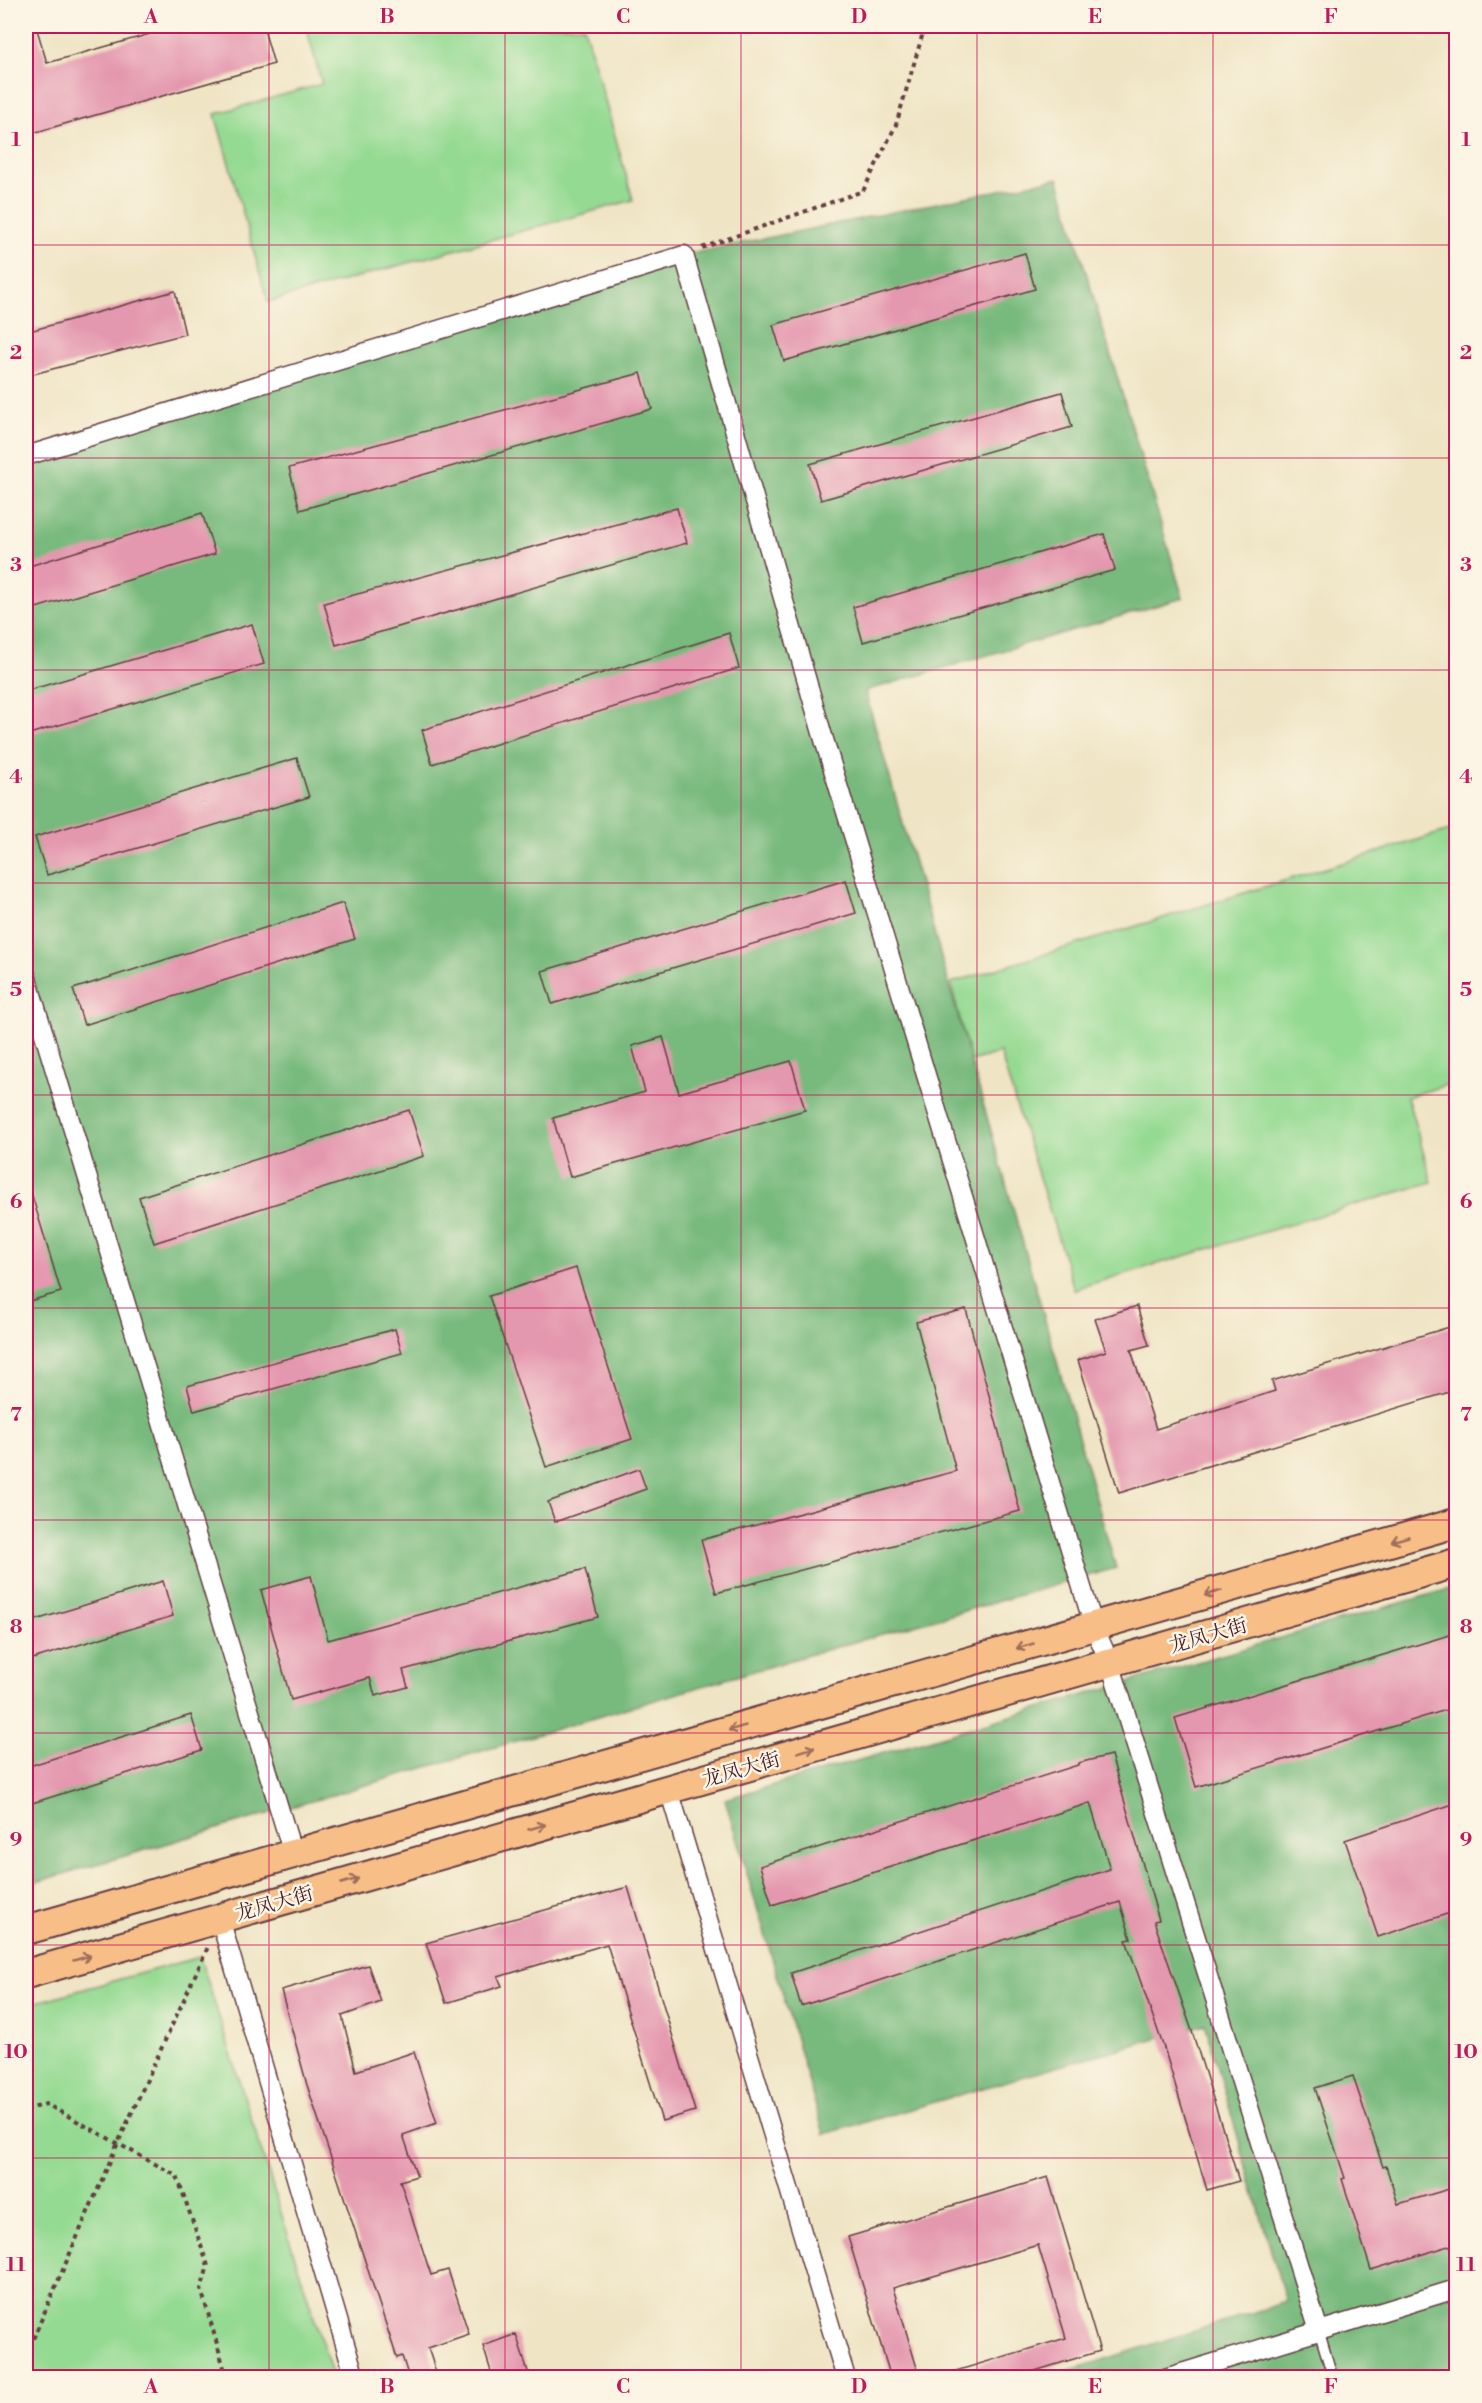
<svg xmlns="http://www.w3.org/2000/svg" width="1482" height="2403" font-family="'Libre Bodoni','Noto Serif SC',serif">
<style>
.green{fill:#95da93;stroke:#707c5f;stroke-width:1.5}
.forest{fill:#78ba7d;stroke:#616c54;stroke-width:1.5}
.building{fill:#e498af}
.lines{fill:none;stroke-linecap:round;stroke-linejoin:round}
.service-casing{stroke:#633d42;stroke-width:12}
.minor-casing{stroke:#633d42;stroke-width:21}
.primary-casing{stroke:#633d42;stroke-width:32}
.path{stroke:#633d42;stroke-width:4;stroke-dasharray:4.5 4.5;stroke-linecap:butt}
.service{stroke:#fff;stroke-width:9}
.minor{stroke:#fff;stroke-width:18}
.primary{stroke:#f7be88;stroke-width:28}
.oneway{stroke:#a06e5a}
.grid{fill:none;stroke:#c2185b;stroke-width:1.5;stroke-opacity:0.55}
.labels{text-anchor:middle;stroke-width:5;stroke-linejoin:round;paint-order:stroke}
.street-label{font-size:20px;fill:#4a1f2b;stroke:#fcf5e5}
.neatline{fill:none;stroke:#c2185b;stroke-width:2}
.grid-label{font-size:20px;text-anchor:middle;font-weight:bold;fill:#c2185b}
</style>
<rect width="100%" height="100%" fill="#fcf5e5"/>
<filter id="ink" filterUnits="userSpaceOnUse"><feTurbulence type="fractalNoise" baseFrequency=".0167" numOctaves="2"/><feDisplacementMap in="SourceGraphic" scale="12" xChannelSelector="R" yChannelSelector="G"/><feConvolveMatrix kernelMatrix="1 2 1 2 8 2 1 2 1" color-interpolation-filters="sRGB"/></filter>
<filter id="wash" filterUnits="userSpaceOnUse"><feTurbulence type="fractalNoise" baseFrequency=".008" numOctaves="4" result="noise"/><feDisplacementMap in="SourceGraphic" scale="24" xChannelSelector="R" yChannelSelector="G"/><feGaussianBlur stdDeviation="1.35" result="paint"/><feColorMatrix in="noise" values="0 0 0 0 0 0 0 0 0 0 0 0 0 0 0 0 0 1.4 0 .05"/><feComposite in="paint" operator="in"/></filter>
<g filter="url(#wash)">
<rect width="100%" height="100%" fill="#efe4c4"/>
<path class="green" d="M306,26H584L633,200L268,302L215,114L322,84Z
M1450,830L1456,852V1082L1407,1097L1432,1182L1074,1289L1000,1053L970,1061L951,983Z
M200,1957L333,2377H26V2005Z"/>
<path class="forest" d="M1058,178L1183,598L865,691L1116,1568L822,1651L26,1885V456L684,255Z
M1456,1587V2377H1049L1286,2302L1205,2024L824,2134L725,1799Z"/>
<g id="blocks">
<path class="building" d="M26,26H36L47,63L168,29L167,26H263L274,64L26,135Z
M1025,253L1035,289L784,361L773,325Z
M175,291L185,334L26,376V332Z
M641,373L652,409L300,510L289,468Z
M1062,392L1072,427L821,500L810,464Z
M677,508L687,543L336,645L324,603Z
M202,513L215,554L26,611V567Z
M1104,534L1115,570L863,642L853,607Z
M252,624L264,664L26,735V691Z
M729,633L739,668L432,764L422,730Z
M297,758L309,797L47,875L35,837Z
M846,880L856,913L552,1004L542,971Z
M343,903L355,939L84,1025L73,989Z
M663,1037L679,1093L791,1061L805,1110L570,1177L553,1118L645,1092L632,1046Z
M409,1110L424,1156L154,1243L139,1197Z
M30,1189L61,1292L26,1302V1190Z
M576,1268L632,1439L546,1467L489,1296Z
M1137,1306L1149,1345L1131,1350L1156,1429L1275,1391L1272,1381L1456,1325V1390L1119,1493L1078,1360L1106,1351L1095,1319Z
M966,1309L1020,1511L716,1593L701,1540L956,1471L916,1322Z
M395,1329L402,1353L194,1411L187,1386Z
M639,1469L646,1489L555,1522L548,1502Z
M585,1569L598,1617L403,1670L408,1687L375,1696L370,1678L291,1700L261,1590L311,1576L328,1640Z
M163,1581L173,1616L26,1661V1623Z
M1456,1633V1707L1196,1787L1175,1718Z
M191,1715L202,1750L26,1805V1767Z
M1111,1755L1159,1920L1154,1921L1190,2025L1239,2181L1207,2190L1165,2051L1126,1940L1131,1939L1120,1902L801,2006L791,1973L1110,1869L1090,1803L772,1905L760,1866L1078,1765V1763Z
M1456,1803V1911L1378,1937L1345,1840Z
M628,1887L695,2111L662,2121L607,1944L498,1977L502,1986L446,2003L426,1943Z
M368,1965L381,2002L342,2016L356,2071L414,2052L437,2123L403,2135L417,2176L400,2181L431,2275L448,2270L469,2334L428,2348L438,2378H409L402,2356L397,2358L307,2085L281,1990Z
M1353,2076L1383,2167L1386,2166L1398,2204L1456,2187V2244L1371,2270L1342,2179L1345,2178L1315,2088Z
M1048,2177L1100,2351L1012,2378H950L949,2373L1066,2338L1038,2245L893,2288L920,2378H891L848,2237Z
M516,2334L530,2378H493L483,2346Z"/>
</g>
</g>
<g filter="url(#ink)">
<use href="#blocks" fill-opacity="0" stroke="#633d42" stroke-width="1.5"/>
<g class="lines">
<defs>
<path id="service" d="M1319,2331L1333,2378"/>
<path id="minor" d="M26,456L684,255L822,733L1094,1627L1110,1663L1319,2331L1456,2289
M26,975L293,1854
M669,1790L846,2378
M220,1919L355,2378
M1165,2378L1319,2331"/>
<path id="primary" d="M26,1930L1456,1523
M26,1974L1456,1563"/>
</defs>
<use href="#service" class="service-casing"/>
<use href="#minor" class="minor-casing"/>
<use href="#primary" class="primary-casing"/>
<path class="path" d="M702,248L863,191L896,125L925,26
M26,2110L46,2104L177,2176L208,2266L201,2289L227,2378
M26,2355L117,2145L208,1947"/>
<use href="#service" class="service"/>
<use href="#minor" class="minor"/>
<use href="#primary" class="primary"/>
</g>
<defs><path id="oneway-shaft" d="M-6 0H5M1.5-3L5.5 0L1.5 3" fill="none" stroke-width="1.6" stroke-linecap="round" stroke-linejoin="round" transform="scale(1.5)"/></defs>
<g class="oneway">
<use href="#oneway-shaft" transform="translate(1400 1539) rotate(164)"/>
<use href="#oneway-shaft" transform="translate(1213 1593) rotate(164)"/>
<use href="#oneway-shaft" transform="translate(1025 1646) rotate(164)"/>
<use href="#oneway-shaft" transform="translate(737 1728) rotate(164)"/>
<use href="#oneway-shaft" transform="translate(806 1750) rotate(-16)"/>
<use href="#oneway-shaft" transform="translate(537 1827) rotate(-16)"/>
<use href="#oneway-shaft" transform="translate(350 1881) rotate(-16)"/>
<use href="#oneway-shaft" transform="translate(82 1958) rotate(-16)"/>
</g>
</g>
<path class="grid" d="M269,26V2378M505,26V2378M741,26V2378M977,26V2378M1213,26V2378M26,245H1456M26,458H1456M26,670H1456M26,883H1456M26,1095H1456M26,1308H1456M26,1520H1456M26,1733H1456M26,1945H1456M26,2158H1456"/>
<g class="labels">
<g class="street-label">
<text transform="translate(1208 1635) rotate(-16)" y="7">龙凤大街</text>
<text transform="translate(741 1769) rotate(-16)" y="7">龙凤大街</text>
<text transform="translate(274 1903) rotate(-16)" y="7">龙凤大街</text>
</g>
</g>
<rect width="1482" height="2403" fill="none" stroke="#fcf5e5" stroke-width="66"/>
<rect x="33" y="33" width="1416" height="2337" class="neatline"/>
<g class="grid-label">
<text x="151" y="23">A</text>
<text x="387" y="23">B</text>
<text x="623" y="23">C</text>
<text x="859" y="23">D</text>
<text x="1095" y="23">E</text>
<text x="1331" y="23">F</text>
<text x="16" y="146">1</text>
<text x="1466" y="146">1</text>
<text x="16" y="359">2</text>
<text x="1466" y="359">2</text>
<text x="16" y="571">3</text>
<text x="1466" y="571">3</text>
<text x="16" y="783">4</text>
<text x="1466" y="783">4</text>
<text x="16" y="996">5</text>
<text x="1466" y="996">5</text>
<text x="16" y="1208">6</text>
<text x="1466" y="1208">6</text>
<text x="16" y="1421">7</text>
<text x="1466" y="1421">7</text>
<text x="16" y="1633">8</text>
<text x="1466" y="1633">8</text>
<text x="16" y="1846">9</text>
<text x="1466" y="1846">9</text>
<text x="16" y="2058">10</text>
<text x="1466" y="2058">10</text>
<text x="16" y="2271">11</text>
<text x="1466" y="2271">11</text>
<text x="151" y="2393">A</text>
<text x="387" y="2393">B</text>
<text x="623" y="2393">C</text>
<text x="859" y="2393">D</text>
<text x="1095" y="2393">E</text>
<text x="1331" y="2393">F</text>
</g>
</svg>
